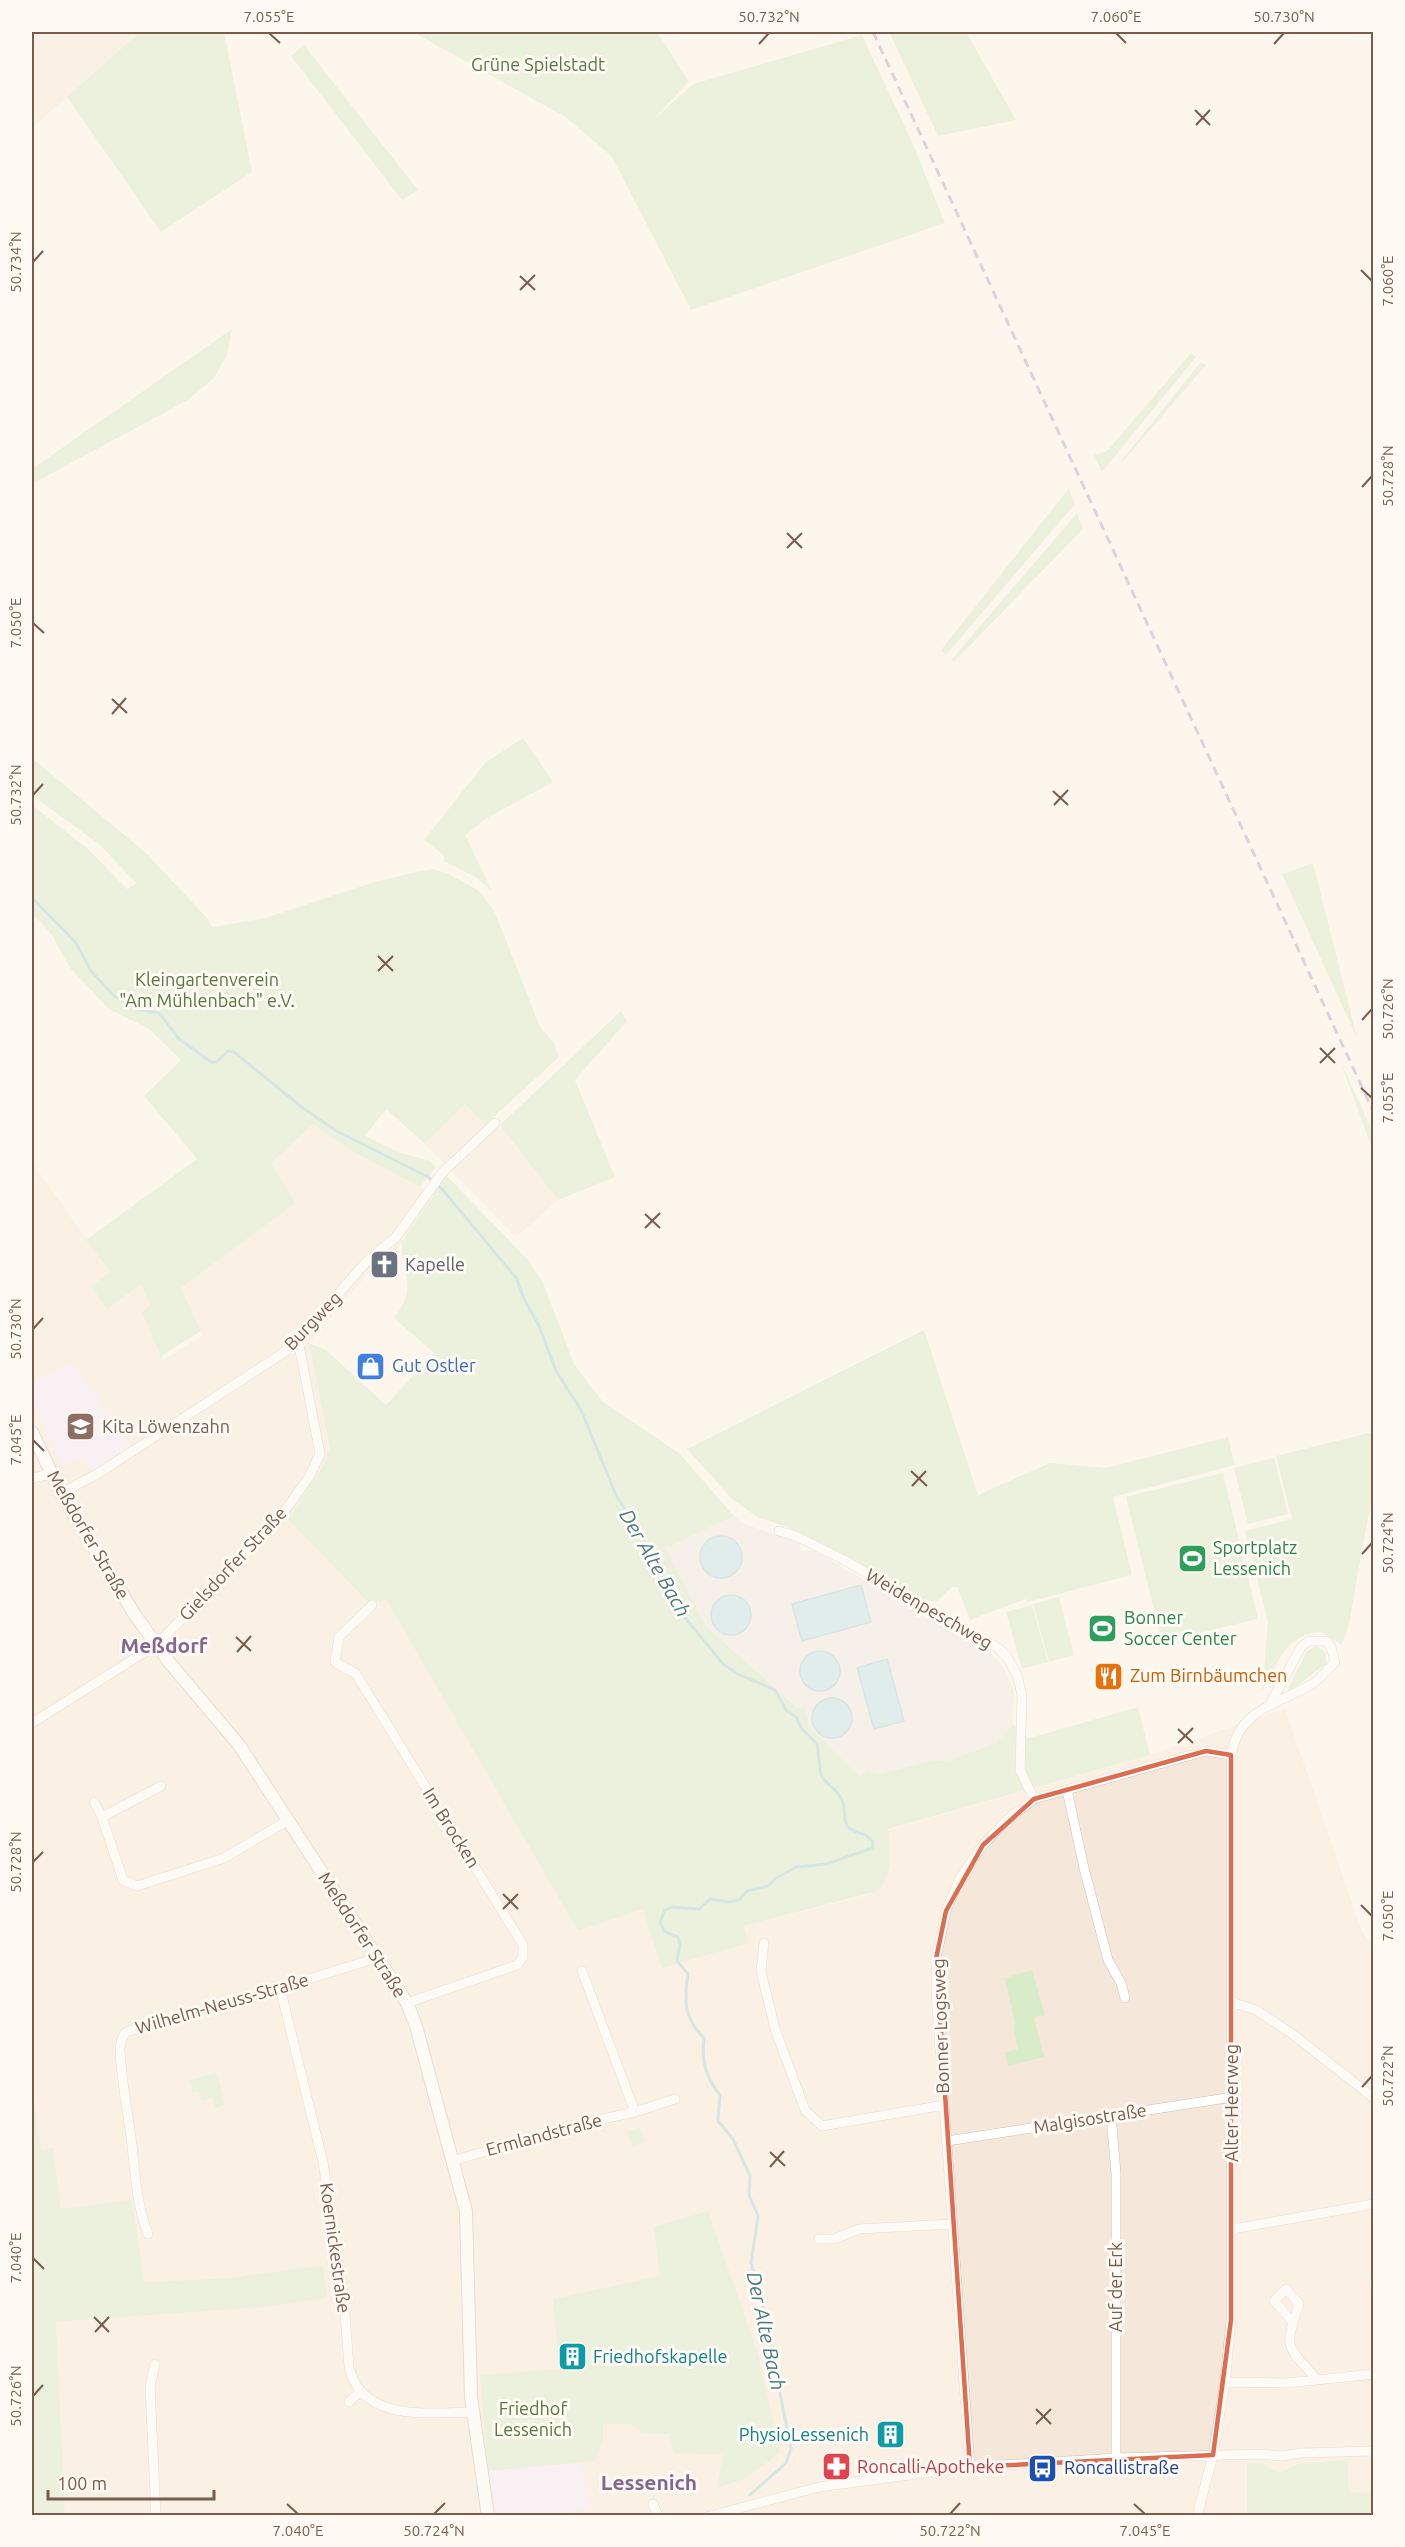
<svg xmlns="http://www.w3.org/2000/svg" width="1405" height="2547" font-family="Ubuntu,sans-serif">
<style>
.residential{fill:#f5e8da}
.industrial{fill:#efe9e4}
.education{fill:#f3e8fa}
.green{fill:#d8ecc9}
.water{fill:#bfe3e8;stroke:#a5d3da;stroke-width:1.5}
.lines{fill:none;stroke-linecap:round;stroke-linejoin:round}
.stream{stroke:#a5d3da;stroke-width:3}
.minor-casing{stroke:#d1beb0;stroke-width:10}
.tertiary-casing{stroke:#d1beb0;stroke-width:14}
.minor{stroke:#fff;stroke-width:9}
.tertiary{stroke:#fff;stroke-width:12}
.rail{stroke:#b9a8c9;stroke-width:3;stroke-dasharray:9 6;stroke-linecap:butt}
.marked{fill:none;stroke:#dc6d51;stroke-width:4.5;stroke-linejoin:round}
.ticks{fill:none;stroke:#7a5c4d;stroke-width:2}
.labels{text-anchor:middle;stroke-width:6;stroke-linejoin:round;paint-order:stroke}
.park-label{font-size:18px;fill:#537a41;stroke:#fffaf3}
.worship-label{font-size:18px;fill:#5b616d;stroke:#fffaf3;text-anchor:start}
.street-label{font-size:18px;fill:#7a5c4d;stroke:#fffaf3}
.shop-label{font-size:18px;fill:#366cbe;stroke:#fffaf3;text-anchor:start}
.education-label{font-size:18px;fill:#785e54;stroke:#fffaf3;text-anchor:start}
.leisure-label{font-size:18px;fill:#27864d;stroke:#fffaf3;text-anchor:start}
.food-label{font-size:18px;fill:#c56008;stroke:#fffaf3;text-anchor:start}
.culture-label{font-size:18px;fill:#0d838f;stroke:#fffaf3;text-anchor:start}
.health-label{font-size:18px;fill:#be3a42;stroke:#fffaf3;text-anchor:start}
.transit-label{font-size:18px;fill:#164399;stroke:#fffaf3;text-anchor:start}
.water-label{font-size:20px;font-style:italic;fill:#437c86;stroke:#fffaf3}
.quarter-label{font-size:21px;font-weight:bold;fill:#846695;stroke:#fffaf3}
.neatline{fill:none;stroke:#7a5c4d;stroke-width:2}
.ticks-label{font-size:15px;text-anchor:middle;fill:#7a5c4d}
</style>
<rect width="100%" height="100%" fill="#fdf6ec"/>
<path class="residential" d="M32,32H140L32,128Z
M465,1104L485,1125H500L558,1200L516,1237L425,1144Z
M313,1124L350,1150L434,1194L393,1255L388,1259H380L309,1342L330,1448L322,1467L288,1519L386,1598L578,1931L643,1909L706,1953L747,1943L744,1926L871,1894L888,1830L1150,1755L1285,1709L1362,1932L1373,1946V2515H65L56,2322L264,2307L327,2297L323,2265L230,2278L144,2282L61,2209L53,2149L41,2150L32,2083V1162L110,1273L107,1308L141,1284L150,1304L142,1313L164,1360L203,1335L181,1288L294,1203L271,1163Z"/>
<path class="industrial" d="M734,1516L744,1524L800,1543V1551H815L989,1652L1003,1667L1014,1690L1013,1724L996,1743L946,1761H931L879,1774L867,1770L860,1777L808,1725V1716L804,1708H799L706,1626L665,1548Z"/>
<path class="education" d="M72,1363L131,1446L92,1472L83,1457L68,1465L66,1462L61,1464L32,1403V1383Z
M581,2463L589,2508L555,2515H496L488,2471Z"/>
<path class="green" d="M140,32H224L252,172L161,232L67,97Z
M413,32H657L689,81L652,121L693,84L862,35L912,142L945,223L691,310L612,157L567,118Z
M889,32H966L1016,120L938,136Z
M304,45L418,190L402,200L291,56Z
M232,329L227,355L214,378L186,401L32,484V469Z
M1191,353L1196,357L1102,472L1094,455L1106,452Z
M1201,362L1206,365L1119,466L1122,460Z
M1069,488L1075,504L946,655L941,650Z
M1077,513L1083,529L954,662L951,660Z
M523,738L553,782L487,818L465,835L492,891L477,878L444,861V855L424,840L485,763Z
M32,758L146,853L207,918L212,927L265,918L375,882L420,871L433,869L449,874L478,890L494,910L540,1027L554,1043L559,1057L485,1125L465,1104L425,1144L386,1109L365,1136L398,1152L430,1161L436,1167L420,1187L350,1150L313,1124L271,1163L295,1203L181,1288L201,1331L161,1356L142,1313L150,1304L141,1284L107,1309L91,1286L110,1272L86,1240L197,1159L144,1096L181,1060L149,1029L109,1009L70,968L52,935L32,913V805L88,849L127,889L136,883L100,845L32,795Z
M1313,863L1357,1038L1282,874Z
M621,1011L627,1021L575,1080L615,1177L558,1200L500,1125Z
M1341,1063L1373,1132V1151Z
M447,1176L528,1260L543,1283L574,1364L603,1402L680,1454L734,1516L666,1548L706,1626L798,1708L804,1707L808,1716V1725L860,1777L867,1770L879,1774L931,1761H946L996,1743L1013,1724L1026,1739L1138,1707L1150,1755L888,1829C890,1850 894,1873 878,1891L744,1926L748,1943L662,1968L643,1909L578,1931L386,1599L370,1604L288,1519L322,1467L330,1448L309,1343L326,1350L386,1405L434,1353L394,1318C420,1284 400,1275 402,1241L434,1195L430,1192Z
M924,1330L978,1495L1050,1463L1106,1468L1228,1437L1235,1465L1113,1497L1132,1575L1028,1602L1026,1599L970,1620L957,1587H952L937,1601H926L842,1554L785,1526L757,1517L732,1499L687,1449Z
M1373,1432V1504L1368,1517L1349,1624L1342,1645L1321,1632C1286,1633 1278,1664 1262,1691L1268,1622L1245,1531L1292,1519L1276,1456Z
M1274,1458L1288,1514L1248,1524L1234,1468Z
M1223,1473L1258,1619L1162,1642L1126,1497Z
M1059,1597L1074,1655L1049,1662L1033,1604Z
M1032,1605L1048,1662L1022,1669L1006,1612Z
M1316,1646L1326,1652V1664L1291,1690L1288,1689L1306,1652Z
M1032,1970L1045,2015L1034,2017L1044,2057L1008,2066L1005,2052L1018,2049L1014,2030L1015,2022L1005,1978Z
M217,2073L225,2105L215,2108L212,2098L201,2101L199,2091L192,2092L189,2080Z
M32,2083L41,2150L53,2148L61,2209L132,2200L144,2282L230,2278L323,2265L327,2298L264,2307L56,2322L65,2515H32Z
M640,2127L645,2142L632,2147L627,2132Z
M708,2211L758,2354L780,2453L746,2478L717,2488L723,2455L674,2453L669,2434L642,2433L630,2424H603V2440L595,2461L488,2471L480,2375L559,2369L553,2299L660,2276L654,2227Z
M1348,2460L1349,2493L1373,2492V2515H1247V2463H1262L1276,2472H1281L1299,2464Z"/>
<path class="water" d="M700 1557a21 21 0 1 1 42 0a21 21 0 1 1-42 0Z
M861,1585L871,1622L802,1641L792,1604Z
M711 1615a20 20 0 1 1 40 0a20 20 0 1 1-40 0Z
M800 1671a20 20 0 1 1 40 0a20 20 0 1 1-40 0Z
M887,1659L904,1721L874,1729L857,1668Z
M812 1718a20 20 0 1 1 40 0a20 20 0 1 1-40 0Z"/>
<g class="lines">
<path class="stream" d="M32,898L76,943L91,971L114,996L140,1010L159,1013L179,1039L211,1062H216L228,1051L234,1052L303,1108L335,1130L428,1177L442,1189L517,1279L524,1299L539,1326L556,1371L581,1410L616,1495L642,1536L674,1604L723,1664L736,1673L775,1690L786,1710L797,1718L801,1728L817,1744L821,1775C826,1785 838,1789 842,1800C846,1808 842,1821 849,1828C857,1835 863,1830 873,1842L872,1848L826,1864L797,1867L776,1878L768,1886L747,1891L739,1900L729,1902L710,1899L699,1909L671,1907L665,1910L660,1922L664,1931L678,1937L680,1944L677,1961L688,1974C684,2002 684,2018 704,2038C701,2061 706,2078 720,2095L718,2121L733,2139L750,2176L749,2195L758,2216L751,2263L761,2297L791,2449L786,2463L750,2495"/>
<defs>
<path id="minor" d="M32,1478L52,1474
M61,1493L99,1473L283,1353L298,1340L367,1261L396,1237L442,1173L495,1123
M779,1531L796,1536L844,1560L998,1648L1007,1657L1017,1675L1022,1695L1020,1770L1034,1799
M372,1605L339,1637L335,1662L356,1674L523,1945V1957L517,1965L407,2003
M32,1723L156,1645L277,1522L309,1477L320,1454L298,1340
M1067,1790L1084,1868L1108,1960L1121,1983L1125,1998
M94,1802L102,1817L123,1880L137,1886L224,1858L287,1821
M102,1817L161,1786
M764,1943L761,1971L775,2029L805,2110L822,2126L944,2105
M582,1971L635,2112
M280,1988L323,2162L344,2300L349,2367C362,2422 427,2413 473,2412
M1231,2002L1256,2010L1291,2033L1374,2098
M1111,2116L1116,2173V2458
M947,2141L1233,2097
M453,2161L561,2128L635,2112L675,2099
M1232,2229L1374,2204
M148,2234C136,2204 135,2169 131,2137C127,2108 121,2078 120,2049C120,2042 122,2038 126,2032L204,2011L377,1958
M819,2239H834L859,2229L953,2224
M1374,2282V2285
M1293,2322L1274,2301L1286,2289L1299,2304C1283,2351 1287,2344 1317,2380
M155,2364L150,2387L156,2516
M1225,2382L1287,2383L1374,2374
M349,2402L360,2392
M970,2467L936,1992V1959L946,1911L960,1878L983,1845L1006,1821L1034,1799L1206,1751L1231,1755
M653,2504L658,2516
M710,2516L819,2487L970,2467L1116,2458L1260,2454L1281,2456L1301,2453L1374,2451
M1197,2516L1213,2455L1225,2382L1231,2320V1755C1239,1709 1276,1705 1311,1685C1320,1679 1327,1671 1335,1662L1331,1647L1326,1641H1309L1301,1647L1270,1704"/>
<path id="tertiary" d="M32,1432L61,1493L135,1615L169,1662L239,1745L407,2003L416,2026L466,2211L471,2397L488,2516"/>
</defs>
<use href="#minor" class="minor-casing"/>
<use href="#tertiary" class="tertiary-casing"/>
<use href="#minor" class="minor"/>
<use href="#tertiary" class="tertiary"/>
<path class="rail" d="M873,32L1374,1113"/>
</g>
<path d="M0 0H1405V2547H0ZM1206,1751L1231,1755V2320L1213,2455L970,2467L936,1959L946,1911L983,1845L1034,1799Z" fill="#fdf6ec" fill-opacity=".55" fill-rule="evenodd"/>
<path class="marked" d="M1206,1751L1231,1755V2320L1213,2455L970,2467L936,1959L946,1911L983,1845L1034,1799Z"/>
<path class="ticks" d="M269,33L280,43M1116,33L1126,43M759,44L769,33M1274,44L1284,33M1195,110L1210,125M1196,125L1210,110M33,262L43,251M1361,270L1372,281M520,276L535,290M520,290L535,275M1362,487L1372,476M787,533L802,548M787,548L802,533M33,623L44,633M112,699L127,713M112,714L126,698M1053,791L1068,805M33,795L43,784M1054,805L1068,790M378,956L393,971M378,971L393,956M1362,1020L1372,1009M1320,1048L1335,1063M1320,1063L1335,1048M1361,1088L1372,1098M645,1214L660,1228M645,1228L660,1213M33,1329L43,1318M33,1440L44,1451M911,1471L927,1486M912,1486L926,1471M1362,1554L1372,1543M236,1637L251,1651M237,1652L251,1636M1178,1729L1193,1743M1178,1743L1193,1728M33,1862L43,1852M503,1894L518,1909M1361,1905L1372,1916M503,1909L518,1894M1362,2087L1372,2076M770,2152L785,2166M770,2167L784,2151M33,2258L44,2269M94,2317L109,2332M95,2332L109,2317M33,2396L43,2385M1036,2409L1051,2424M1036,2424L1051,2409M287,2504L298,2514M1134,2504L1145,2514M434,2514L445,2503M950,2514L960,2503"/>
<defs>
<symbol id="church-square" viewBox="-11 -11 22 22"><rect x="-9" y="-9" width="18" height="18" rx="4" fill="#6b7280" stroke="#fffaf3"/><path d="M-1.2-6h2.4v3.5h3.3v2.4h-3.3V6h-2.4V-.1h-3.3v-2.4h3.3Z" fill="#fff"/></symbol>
<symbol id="shop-square" viewBox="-11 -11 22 22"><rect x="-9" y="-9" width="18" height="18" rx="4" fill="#3f7fe0" stroke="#fffaf3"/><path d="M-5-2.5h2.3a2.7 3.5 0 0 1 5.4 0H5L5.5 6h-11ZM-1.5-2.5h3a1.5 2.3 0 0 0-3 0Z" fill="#fff"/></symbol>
<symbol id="school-square" viewBox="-11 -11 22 22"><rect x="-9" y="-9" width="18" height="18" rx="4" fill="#8d6e63" stroke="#fffaf3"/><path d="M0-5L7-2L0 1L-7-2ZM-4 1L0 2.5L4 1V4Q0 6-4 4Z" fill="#fff"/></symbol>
<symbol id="stadium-square" viewBox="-11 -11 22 22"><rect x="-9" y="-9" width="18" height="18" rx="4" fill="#2e9e5b" stroke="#fffaf3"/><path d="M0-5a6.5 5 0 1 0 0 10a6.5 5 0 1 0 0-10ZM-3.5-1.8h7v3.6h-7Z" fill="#fff"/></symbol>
<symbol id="restaurant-square" viewBox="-11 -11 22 22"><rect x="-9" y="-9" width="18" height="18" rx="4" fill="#e8710a" stroke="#fffaf3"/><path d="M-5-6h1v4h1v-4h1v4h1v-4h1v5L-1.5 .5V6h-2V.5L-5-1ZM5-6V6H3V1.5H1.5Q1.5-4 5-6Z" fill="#fff"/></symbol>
<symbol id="building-square" viewBox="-11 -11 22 22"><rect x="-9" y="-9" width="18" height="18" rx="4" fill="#0f9aa8" stroke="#fffaf3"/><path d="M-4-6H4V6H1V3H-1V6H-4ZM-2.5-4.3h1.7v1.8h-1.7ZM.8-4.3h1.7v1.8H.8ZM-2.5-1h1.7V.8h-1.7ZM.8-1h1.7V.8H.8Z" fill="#fff"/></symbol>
<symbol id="pharmacy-square" viewBox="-11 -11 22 22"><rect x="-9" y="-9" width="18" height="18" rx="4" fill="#e0444e" stroke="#fffaf3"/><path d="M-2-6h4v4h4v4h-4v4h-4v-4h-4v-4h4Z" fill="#fff"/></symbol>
<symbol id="bus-square" viewBox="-11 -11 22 22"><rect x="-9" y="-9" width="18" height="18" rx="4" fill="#1a4fb4" stroke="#fffaf3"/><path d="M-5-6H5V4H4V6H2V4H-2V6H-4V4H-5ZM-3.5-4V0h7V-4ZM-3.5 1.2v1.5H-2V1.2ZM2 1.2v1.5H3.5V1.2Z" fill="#fff"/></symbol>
</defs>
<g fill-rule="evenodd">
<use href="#church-square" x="368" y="1248" width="33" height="33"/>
<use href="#shop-square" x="354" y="1350" width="33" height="33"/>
<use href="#school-square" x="64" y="1410" width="33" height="33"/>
<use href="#stadium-square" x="1176" y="1542" width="33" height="33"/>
<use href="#stadium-square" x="1086" y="1612" width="33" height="33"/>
<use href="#restaurant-square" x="1092" y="1660" width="33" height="33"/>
<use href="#building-square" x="556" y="2340" width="33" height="33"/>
<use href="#building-square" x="874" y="2418" width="33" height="33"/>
<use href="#pharmacy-square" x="820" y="2450" width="33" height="33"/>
<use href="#bus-square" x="1026" y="2452" width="33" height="33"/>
</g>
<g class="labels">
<g class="park-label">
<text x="538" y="71">Grüne Spielstadt</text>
<text x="207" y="986">Kleingartenverein<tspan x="207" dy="21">"Am Mühlenbach" e.V.</tspan></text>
<text x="533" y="2415">Friedhof<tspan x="533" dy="21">Lessenich</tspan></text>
</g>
<g class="worship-label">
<text x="405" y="1271">Kapelle</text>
</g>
<g class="street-label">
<text transform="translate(313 1321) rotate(-46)" y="6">Burgweg</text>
<text transform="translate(88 1535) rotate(60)" y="6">Meßdorfer Straße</text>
<text transform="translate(233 1564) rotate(-47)" y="6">Gielsdorfer Straße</text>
<text transform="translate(929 1609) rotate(30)" y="6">Weidenpeschweg</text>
<text transform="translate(451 1828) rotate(58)" y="6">Im Brocken</text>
<text transform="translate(362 1935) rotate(57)" y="6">Meßdorfer Straße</text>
<text transform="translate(222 2004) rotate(-16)" y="6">Wilhelm-Neuss-Straße</text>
<text transform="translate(941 2026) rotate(-92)" y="6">Bonner Logsweg</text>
<text transform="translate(1232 2103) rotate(-90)" y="6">Alter Heerweg</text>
<text transform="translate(1090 2119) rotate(-9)" y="6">Malgisostraße</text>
<text transform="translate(544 2135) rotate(-15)" y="6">Ermlandstraße</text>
<text transform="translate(335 2248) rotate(82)" y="6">Koernickestraße</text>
<text transform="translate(1116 2287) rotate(-90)" y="6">Auf der Erk</text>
</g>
<g class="shop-label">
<text x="392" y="1372">Gut Ostler</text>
</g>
<g class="education-label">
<text x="102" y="1433">Kita Löwenzahn</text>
</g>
<g class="leisure-label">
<text x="1213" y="1554">Sportplatz<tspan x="1213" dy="21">Lessenich</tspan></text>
<text x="1124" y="1624">Bonner<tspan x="1124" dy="21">Soccer Center</tspan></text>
</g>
<g class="food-label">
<text x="1130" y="1682">Zum Birnbäumchen</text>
</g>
<g class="culture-label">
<text x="593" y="2363">Friedhofskapelle</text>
<text x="869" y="2441" text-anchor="end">PhysioLessenich</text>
</g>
<g class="health-label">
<text x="857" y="2473">Roncalli-Apotheke</text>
</g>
<g class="transit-label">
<text x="1064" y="2474">Roncallistraße</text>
</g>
<g class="water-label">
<text transform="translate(655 1563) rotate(60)" y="7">Der Alte Bach</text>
<text transform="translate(766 2331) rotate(78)" y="7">Der Alte Bach</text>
</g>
<g class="quarter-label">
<text x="164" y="1653">Meßdorf</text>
<text x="649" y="2490">Lessenich</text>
</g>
</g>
<rect width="1405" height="2547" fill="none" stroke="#fffaf3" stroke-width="66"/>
<path d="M48 2490v9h166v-9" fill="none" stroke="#7a5c4d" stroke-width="3"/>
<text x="57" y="2490" font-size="18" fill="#7a5c4d" stroke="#fffaf3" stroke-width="4.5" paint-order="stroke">100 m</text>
<rect x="33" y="33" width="1339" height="2481" class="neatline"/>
<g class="ticks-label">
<text x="269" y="22">7.055°E</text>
<text x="769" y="22">50.732°N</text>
<text x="1116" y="22">7.060°E</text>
<text x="1284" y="22">50.730°N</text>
<text transform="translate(16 262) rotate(-90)" y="5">50.734°N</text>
<text transform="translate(1388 281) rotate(-90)" y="5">7.060°E</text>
<text transform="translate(1388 476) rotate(-90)" y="5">50.728°N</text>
<text transform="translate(16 623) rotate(-90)" y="5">7.050°E</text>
<text transform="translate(16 795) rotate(-90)" y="5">50.732°N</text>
<text transform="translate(1388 1009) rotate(-90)" y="5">50.726°N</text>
<text transform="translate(1388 1098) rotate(-90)" y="5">7.055°E</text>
<text transform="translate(16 1329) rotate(-90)" y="5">50.730°N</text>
<text transform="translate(16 1440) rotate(-90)" y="5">7.045°E</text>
<text transform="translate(1388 1543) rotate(-90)" y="5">50.724°N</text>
<text transform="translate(16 1862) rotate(-90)" y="5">50.728°N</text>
<text transform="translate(1388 1916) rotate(-90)" y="5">7.050°E</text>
<text transform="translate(1388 2076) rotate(-90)" y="5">50.722°N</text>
<text transform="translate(16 2258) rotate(-90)" y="5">7.040°E</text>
<text transform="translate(16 2396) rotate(-90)" y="5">50.726°N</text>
<text x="298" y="2536">7.040°E</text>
<text x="434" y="2536">50.724°N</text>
<text x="950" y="2536">50.722°N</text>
<text x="1145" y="2536">7.045°E</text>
</g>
</svg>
